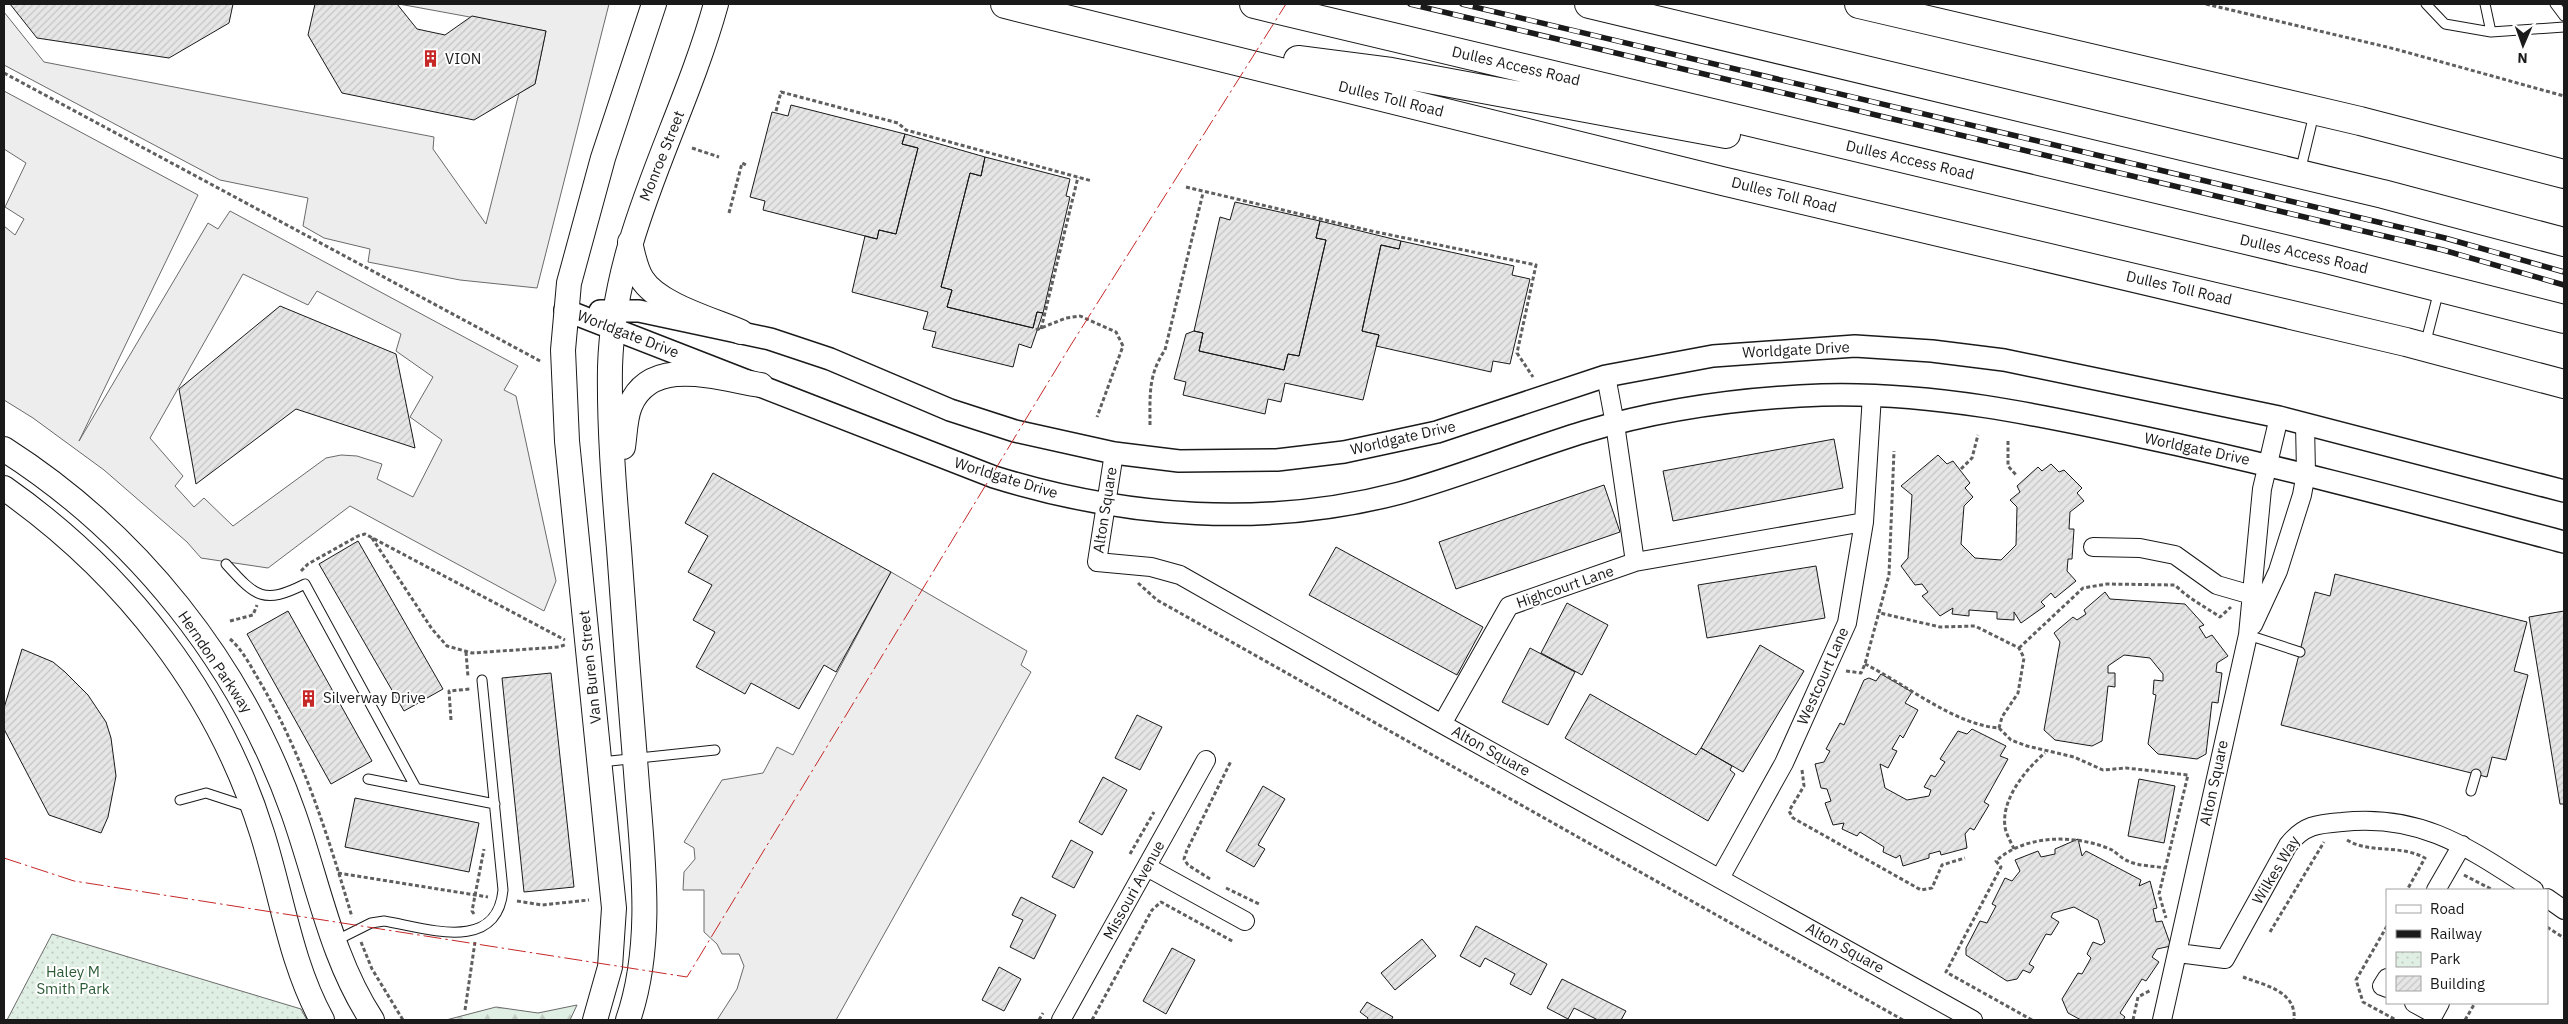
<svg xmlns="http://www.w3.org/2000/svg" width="2568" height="1024" font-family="'IBM Plex Sans',sans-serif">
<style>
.forest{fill:url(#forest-firs);stroke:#6a6a6a}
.park{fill:url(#park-dots);stroke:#6a6a6a}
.parking{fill:#ededed;stroke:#6a6a6a;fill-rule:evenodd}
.building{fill:url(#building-hatch);stroke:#1a1a1a}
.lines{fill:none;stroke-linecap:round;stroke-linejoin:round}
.service-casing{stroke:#1a1a1a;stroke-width:11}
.minor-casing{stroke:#1a1a1a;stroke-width:20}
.tertiary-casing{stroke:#1a1a1a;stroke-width:24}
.secondary-casing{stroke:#1a1a1a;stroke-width:26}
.motorway-casing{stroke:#1a1a1a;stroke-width:30}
.path{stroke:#5f5f5f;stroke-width:3;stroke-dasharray:4 2.5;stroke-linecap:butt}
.service{stroke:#fff;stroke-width:9}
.minor{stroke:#fff;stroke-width:18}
.tertiary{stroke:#fff;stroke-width:21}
.secondary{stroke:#fff;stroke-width:24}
.motorway{stroke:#fff;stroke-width:28}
.rail-casing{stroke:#1a1a1a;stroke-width:5.5}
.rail{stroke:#fff;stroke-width:4;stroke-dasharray:11;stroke-linecap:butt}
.power{stroke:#c62828;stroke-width:1;stroke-dasharray:18 4 2.5 4;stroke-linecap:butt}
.labels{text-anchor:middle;stroke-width:4;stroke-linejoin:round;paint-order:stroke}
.poi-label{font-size:15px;fill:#1a1a1a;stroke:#fff;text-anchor:start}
.street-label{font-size:15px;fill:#1a1a1a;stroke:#fff}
.park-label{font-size:15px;fill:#2b5a34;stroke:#fff}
</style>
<defs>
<pattern id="forest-firs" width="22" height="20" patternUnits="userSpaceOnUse" patternTransform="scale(1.25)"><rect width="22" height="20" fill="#e0efe3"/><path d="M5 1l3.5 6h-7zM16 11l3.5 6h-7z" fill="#c0ccc2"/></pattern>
<pattern id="park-dots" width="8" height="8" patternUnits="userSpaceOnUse" patternTransform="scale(1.25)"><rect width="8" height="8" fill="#e0efe3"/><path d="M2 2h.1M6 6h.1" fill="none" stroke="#c0ccc2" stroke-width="1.8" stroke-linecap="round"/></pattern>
<pattern id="building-hatch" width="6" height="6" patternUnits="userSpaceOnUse" patternTransform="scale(1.25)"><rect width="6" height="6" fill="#e6e6e6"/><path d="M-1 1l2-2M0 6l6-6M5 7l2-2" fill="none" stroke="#c5c5c5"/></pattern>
</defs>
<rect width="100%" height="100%" fill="#fff"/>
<path class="forest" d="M577,1005L570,1020H446L496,1007L538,1013Z"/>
<path class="park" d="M52,934L301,1009L307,1020H7Z"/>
<path class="parking" d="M399,4H609L537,288L460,280L368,262L370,249L324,238L303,226L308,198L220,180L4,65V12L44,62L434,137L433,149L486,224L519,93L535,84L546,31Z
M4,91L198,195L79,441L208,223L218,229L230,211L518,366L504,390L516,396L556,581L544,611L350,506L268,568L201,558L187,542L104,470L33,418L4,400V226L15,235L24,219L5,207L26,163L4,149ZM243,274L308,305L317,291L401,334L396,351L433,377L410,417L442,440L413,497L377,479L382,464L357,456L341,455L326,458L233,526L204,498L194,507L175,486L183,476L150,438Z
M891,572L1027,651L1021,665L1031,672L836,1020H717L737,989L744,966L739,954H722L717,944L704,932V890H683L684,872L695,859L694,848L684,842L722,780L763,773L777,747L793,755Z"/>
<path class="building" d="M10,4H233L229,23L169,58L37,38Z
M315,4H397L417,29L445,35L472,16L546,31L535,84L474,120L342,93L308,35Z
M791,105L905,134L902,144L918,148L896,234L879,230L877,239L763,210L765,201L750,197L772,112L788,116Z
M905,134L985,157L981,176L970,173L941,287L952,290L947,307L1033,328L1037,312L1043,313L1031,348L1019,344L1013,367L932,347L936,332L923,329L928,312L852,292L865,236L877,239L879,230L896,234L918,148L902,144Z
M985,157L1070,179L1066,196L1070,197L1043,313L1037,312L1033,328L947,307L952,290L941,287L970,173L981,176Z
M1235,202L1320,221L1316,238L1326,240L1299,356L1288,354L1284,370L1199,351L1203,333L1194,331L1220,217L1230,220Z
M1320,221L1401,241L1399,249L1381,245L1362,331L1379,335L1363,400L1285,383L1281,402L1268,399L1265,414L1183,395L1186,382L1174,379L1186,334L1194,331L1203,333L1199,351L1284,370L1288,354L1299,356L1326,240L1316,238Z
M1401,241L1514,266L1512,275L1530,279L1510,364L1493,361L1491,372L1376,346L1379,335L1362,331L1381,245L1399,249Z
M280,306L396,354L415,448L296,409L196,484L179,389Z
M1834,439L1843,488L1673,521L1663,471Z
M1938,455L1947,464L1953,461L1970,483L1965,488L1973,497L1964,506L1961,544L1975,558L2001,560L2016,545L2017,507L2010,500L2020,492L2017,486L2038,467L2042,471L2051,464L2059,472L2064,470L2082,488L2077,493L2084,501L2070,512L2069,529H2074L2072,559H2068L2067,571L2076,581L2055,598L2051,593L2041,602L2045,606L2021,623L2014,612V620L1997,619V612L1969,610V616L1952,614L1953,608L1940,616L1922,596L1928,592L1922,584L1915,585L1901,566L1908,558L1912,495L1901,486Z
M713,473L891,572L836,672L824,665L799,709L751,683L745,694L696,667L715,632L693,620L712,585L688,572L708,536L685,523Z
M1604,485L1620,532L1456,589L1439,542Z
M358,541L443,689L404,711L319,564Z
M1336,547L1483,627L1457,675L1309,595Z
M1816,566L1825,618L1707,638L1698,585Z
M2335,574L2527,622L2514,671L2528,675L2506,760L2492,757L2487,777L2281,725L2315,592L2330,596Z
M2105,592L2110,599L2185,604L2204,625L2199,627L2206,638L2212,635L2228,656L2217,663L2216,672L2222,673L2218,703L2212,702L2206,754L2197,759L2158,754L2148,744L2156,695L2153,694L2154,680L2163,681V674L2150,658L2124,655L2108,666V673H2115V687L2108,686L2102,741L2092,746L2055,740L2044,730L2060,642L2054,633L2073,617L2077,620L2086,614L2084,610Z
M1567,603L1608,625L1582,675L1541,653Z
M288,611L372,761L331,784L247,634Z
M2564,611V804H2560L2529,617Z
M1760,645L1804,671L1743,772L1701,748Z
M1530,648L1575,672L1548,725L1502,702Z
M22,649L53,662L65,672L88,695L106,722L111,738L116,776L108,817L101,833L49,815L4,729V708Z
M551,673L574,887L524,892L502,678Z
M1881,674L1912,692L1905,703L1918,710L1903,738L1900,735L1892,749L1897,751L1888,768L1880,764L1885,788L1907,800L1929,796L1931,790L1924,787L1931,775L1935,777L1945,762L1940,759L1958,731L1967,734L1972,729L2006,746L2000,756L2008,759L1984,802L1989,805L1974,830L1970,828L1965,834L1967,848L1941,855L1940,851L1929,854V858L1903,866L1900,855L1896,858L1883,852L1884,847L1860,832L1857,836L1842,829L1844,823L1833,825L1825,803L1831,801L1827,789L1821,788L1815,764L1824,762L1830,751L1826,749L1840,723L1844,725L1864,680L1869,678L1876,681Z
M1590,694L1696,755L1701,748L1732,766L1730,770L1735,774L1708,821L1565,738Z
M1137,715L1162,727L1140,770L1115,758Z
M1103,777L1127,790L1102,835L1079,822Z
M2139,779L2175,786L2164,843L2128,836Z
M1263,786L1285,799L1258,845L1265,849L1254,867L1226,851Z
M355,798L479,823L469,872L345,847Z
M2078,839L2082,856L2086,851L2141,880L2139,886L2150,881L2157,908L2153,909L2156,922L2162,921L2171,946L2157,949L2152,957L2159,962L2146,981L2142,979L2120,1013L2125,1017L2123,1020H2081L2068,1013L2062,999L2078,973L2082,974L2091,958L2087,954L2093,942L2101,945L2105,942L2098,920L2074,907L2053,913L2051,917L2059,922L2051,935L2046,934L2029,964L2034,967L2030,973L2023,970L2017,979L2007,981L1966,955V948L1980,921L1987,923L1996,906L1992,904L2005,878L2012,881L2020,871L2015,860L2038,851L2041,857L2055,854V849Z
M1071,840L1093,852L1074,888L1052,877Z
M1021,897L1056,915L1034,959L1010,947L1023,920L1012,915Z
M1476,926L1547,964L1531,995L1510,984L1515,974L1485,958L1480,967L1460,956Z
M1422,939L1436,956L1395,990L1381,973Z
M1172,948L1195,960L1166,1014L1143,1001Z
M999,967L1021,979L1004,1011L982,1000Z
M1562,979L1626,1011L1621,1020H1598L1574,1008L1568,1019L1547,1008Z
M1367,1002L1393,1017L1391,1020H1367L1368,1018L1360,1012Z"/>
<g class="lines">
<defs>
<path id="service" d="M2426,4L2445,24L2491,32L2564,27
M2485,4L2491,32
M2555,4L2564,16
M2300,172L2314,114
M2425,345L2439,290
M226,564C256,597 263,605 305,584L416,788
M2248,635L2300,652
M601,762L715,750
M368,779L495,804
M2471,791L2476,774
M180,800L206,793L249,807
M335,941L371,923L384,921C426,928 497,954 503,890L482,680"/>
<path id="minor" d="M1606,376L1615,424L1635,562
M1114,453L1097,562L1151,567L1180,575L1442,724L1973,1020
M2093,547L2140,548L2175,555L2217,585L2262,598
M2253,625L2278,571L2302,495L2306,473L2305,424
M1442,724L1509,606L1635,562L1864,522
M1147,867L1245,921
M1720,878L1784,763L1847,623L1864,522L1872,395
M2436,890L2462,845
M2547,898L2564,910
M2178,953L2225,959L2288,845C2304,825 2317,824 2342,822C2422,813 2470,849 2534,890
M2387,978L2382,986L2387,988
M2414,1003L2434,1014L2440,1003
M1061,1020L1206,760
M2162,1020L2248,635L2262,489L2279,417"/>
<path id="tertiary" d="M565,310L994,477C1126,518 1266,528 1400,493C1462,476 1522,451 1584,432C1661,409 1742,398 1822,395C1931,392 2036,414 2142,437C2284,467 2424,505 2564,542
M600,311H639L770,339L830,359L950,410L1015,431L1114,453L1179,461L1277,460L1344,452L1437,432L1606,376L1713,356L1855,346L1932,351L2004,360L2279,417L2564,491"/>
<path id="secondary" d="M630,242C633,254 635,268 642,279C658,305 714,320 741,332
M623,447C625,434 625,418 630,406C651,354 720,379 761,385
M4,449C137,534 240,663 293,812C318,882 331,958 372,1020
M4,488C125,573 218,692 262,833C282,896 290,961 322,1020
M595,1020L610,967L614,908L567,441L563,350L569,283L603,158L654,4
M628,1020C655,941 642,854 636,772C630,698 624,623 619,549C614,489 609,427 610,367C614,232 681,130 716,4"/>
<path id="motorway" d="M1005,4L1722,181L2406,342L2564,384
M1254,4L2326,259L2564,319
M1589,4L2383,194L2564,242
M1859,4L2360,121L2564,174
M1298,60L1391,72L1726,134"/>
</defs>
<use href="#service" class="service-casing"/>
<use href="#minor" class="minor-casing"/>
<use href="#tertiary" class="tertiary-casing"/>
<use href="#secondary" class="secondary-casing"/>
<use href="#motorway" class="motorway-casing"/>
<path class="path" d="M2206,4L2395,49L2564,96
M4,73L542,362
M776,111L781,92L898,123L906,130L1092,181
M692,148L719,157
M1186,187L1376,232L1536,265L1517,353L1533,377
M729,213L742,163L748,166
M1041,329L1078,177
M1036,330L1066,318L1080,316L1116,332L1123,346L1097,417
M1150,425C1150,395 1148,375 1165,350L1203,193
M2008,441V466L2016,475
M1961,469L1972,458L1978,435
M372,538L432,629L447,646L472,653L559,647L567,644
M301,571L308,564L358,536L365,534L565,640
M1138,583L1157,600L1903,1020
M230,621L253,615L257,605
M230,639C243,650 251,667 260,682C303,755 328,836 352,917
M2019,648L2083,588L2107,584L2175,585C2189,599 2204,606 2220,617L2231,607
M466,652L468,677
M1865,664C1905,684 1955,725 1999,728L2002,717L2018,693L2024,658L2019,648L1975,626L1940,627L1880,613
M1846,671L1861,673L1865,664L1889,575L1894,451
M451,720L449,691L470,689
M1999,728L2011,740L2027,746L2074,757L2103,770L2126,768L2188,775L2159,894L2166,918
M1802,770L1804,786L1789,811L1793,818L1921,890L1932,888L1942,865L1965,858
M2347,840C2370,854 2399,844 2425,858L2407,890
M2014,849C2011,842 2006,834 2005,827C2001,799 2026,769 2045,753
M1130,854L1154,812
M338,873L488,897
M2464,875L2493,890
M1210,879L1188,865L1184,859L1187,850L1231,761
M1226,888L1259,904
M517,901L542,905L589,900
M474,914L472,911L484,849
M2387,926L2356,980L2363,1002L2396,1020
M2547,927L2564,938
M2270,932L2324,842
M361,942L372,969L403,1020
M2243,977C2264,985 2297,991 2294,1020
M465,1010L475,942
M1039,1020L1043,1013
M1092,1020L1152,910L1161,902L1234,942
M2032,1020L1946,972L2001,867L1996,861C2025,834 2077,834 2112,850C2117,853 2122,859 2128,861C2138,866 2154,866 2165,868
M2133,1020L2138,997L2151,990
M2465,1020L2475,1003"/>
<use href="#service" class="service"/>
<use href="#minor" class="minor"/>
<use href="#tertiary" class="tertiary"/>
<use href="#secondary" class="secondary"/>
<use href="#motorway" class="motorway"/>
<defs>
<path id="rail" d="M1410,4L2443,250L2564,285
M1462,4L2445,238L2564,272"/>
</defs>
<use href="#rail" class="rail-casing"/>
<use href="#rail" class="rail"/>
<path class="power" d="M4,858L74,881L687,977L1069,348L1286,4"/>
</g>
<defs>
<symbol id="building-bare" viewBox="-9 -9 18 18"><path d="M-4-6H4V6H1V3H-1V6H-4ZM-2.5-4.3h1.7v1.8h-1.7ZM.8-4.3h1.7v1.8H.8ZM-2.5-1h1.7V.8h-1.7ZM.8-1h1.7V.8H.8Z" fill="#c62828" stroke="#fff" stroke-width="2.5" paint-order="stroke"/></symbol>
</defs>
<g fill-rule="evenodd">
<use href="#building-bare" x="418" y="46" width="25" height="25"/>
<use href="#building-bare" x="296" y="686" width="25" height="25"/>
</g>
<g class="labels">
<g class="poi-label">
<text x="445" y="64">VION</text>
<text x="323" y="703">Silverway Drive</text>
</g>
<g class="street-label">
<text transform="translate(1516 66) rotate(13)" y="5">Dulles Access Road</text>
<text transform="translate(1391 99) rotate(14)" y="5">Dulles Toll Road</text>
<text transform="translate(662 156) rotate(-68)" y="5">Monroe Street</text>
<text transform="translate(1910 160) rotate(13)" y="5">Dulles Access Road</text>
<text transform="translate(1784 195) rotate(14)" y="5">Dulles Toll Road</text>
<text transform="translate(2304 254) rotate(13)" y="5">Dulles Access Road</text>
<text transform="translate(2179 288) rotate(13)" y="5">Dulles Toll Road</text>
<text transform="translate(628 334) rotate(21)" y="5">Worldgate Drive</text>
<text transform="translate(1796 350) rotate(-3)" y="5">Worldgate Drive</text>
<text transform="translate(1403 438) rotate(-13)" y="5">Worldgate Drive</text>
<text transform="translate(2197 449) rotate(12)" y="5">Worldgate Drive</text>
<text transform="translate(1006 478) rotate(17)" y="5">Worldgate Drive</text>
<text transform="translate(1105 510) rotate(-81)" y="5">Alton Square</text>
<text transform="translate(1565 587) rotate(-19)" y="5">Highcourt Lane</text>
<text transform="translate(215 662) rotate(56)" y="5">Herndon Parkway</text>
<text transform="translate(590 667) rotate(-96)" y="5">Van Buren Street</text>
<text transform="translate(1823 676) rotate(-66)" y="5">Westcourt Lane</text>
<text transform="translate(1491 751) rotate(29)" y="5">Alton Square</text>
<text transform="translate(2214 783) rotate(-78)" y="5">Alton Square</text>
<text transform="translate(2276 870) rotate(-59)" y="5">Wilkes Way</text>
<text transform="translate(1134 890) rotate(-61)" y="5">Missouri Avenue</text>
<text transform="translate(1845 948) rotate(29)" y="5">Alton Square</text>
</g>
<g class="park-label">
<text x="73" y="977">Haley M<tspan x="73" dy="17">Smith Park</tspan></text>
</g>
</g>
<rect width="2568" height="1024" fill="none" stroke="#1a1a1a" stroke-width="10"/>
<rect x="2386" y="889" width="162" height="115" fill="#ffffff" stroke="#a3a3a3"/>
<rect x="2396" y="905" width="25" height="8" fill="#ffffff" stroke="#a3a3a3"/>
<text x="2430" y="914" font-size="15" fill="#1a1a1a">Road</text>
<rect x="2396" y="930" width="25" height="8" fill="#1a1a1a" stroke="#a3a3a3"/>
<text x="2430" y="939" font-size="15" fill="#1a1a1a">Railway</text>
<rect x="2396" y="952" width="25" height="15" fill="url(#park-dots)" stroke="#a3a3a3"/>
<text x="2430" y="964" font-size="15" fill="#1a1a1a">Park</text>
<rect x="2396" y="976" width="25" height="15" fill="url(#building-hatch)" stroke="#a3a3a3"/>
<text x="2430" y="989" font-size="15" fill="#1a1a1a">Building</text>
<g transform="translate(2523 45) rotate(182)" stroke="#ffffff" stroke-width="4" paint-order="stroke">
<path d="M0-4L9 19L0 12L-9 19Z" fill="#1a1a1a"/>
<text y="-8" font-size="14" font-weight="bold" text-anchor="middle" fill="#1a1a1a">N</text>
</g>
</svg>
